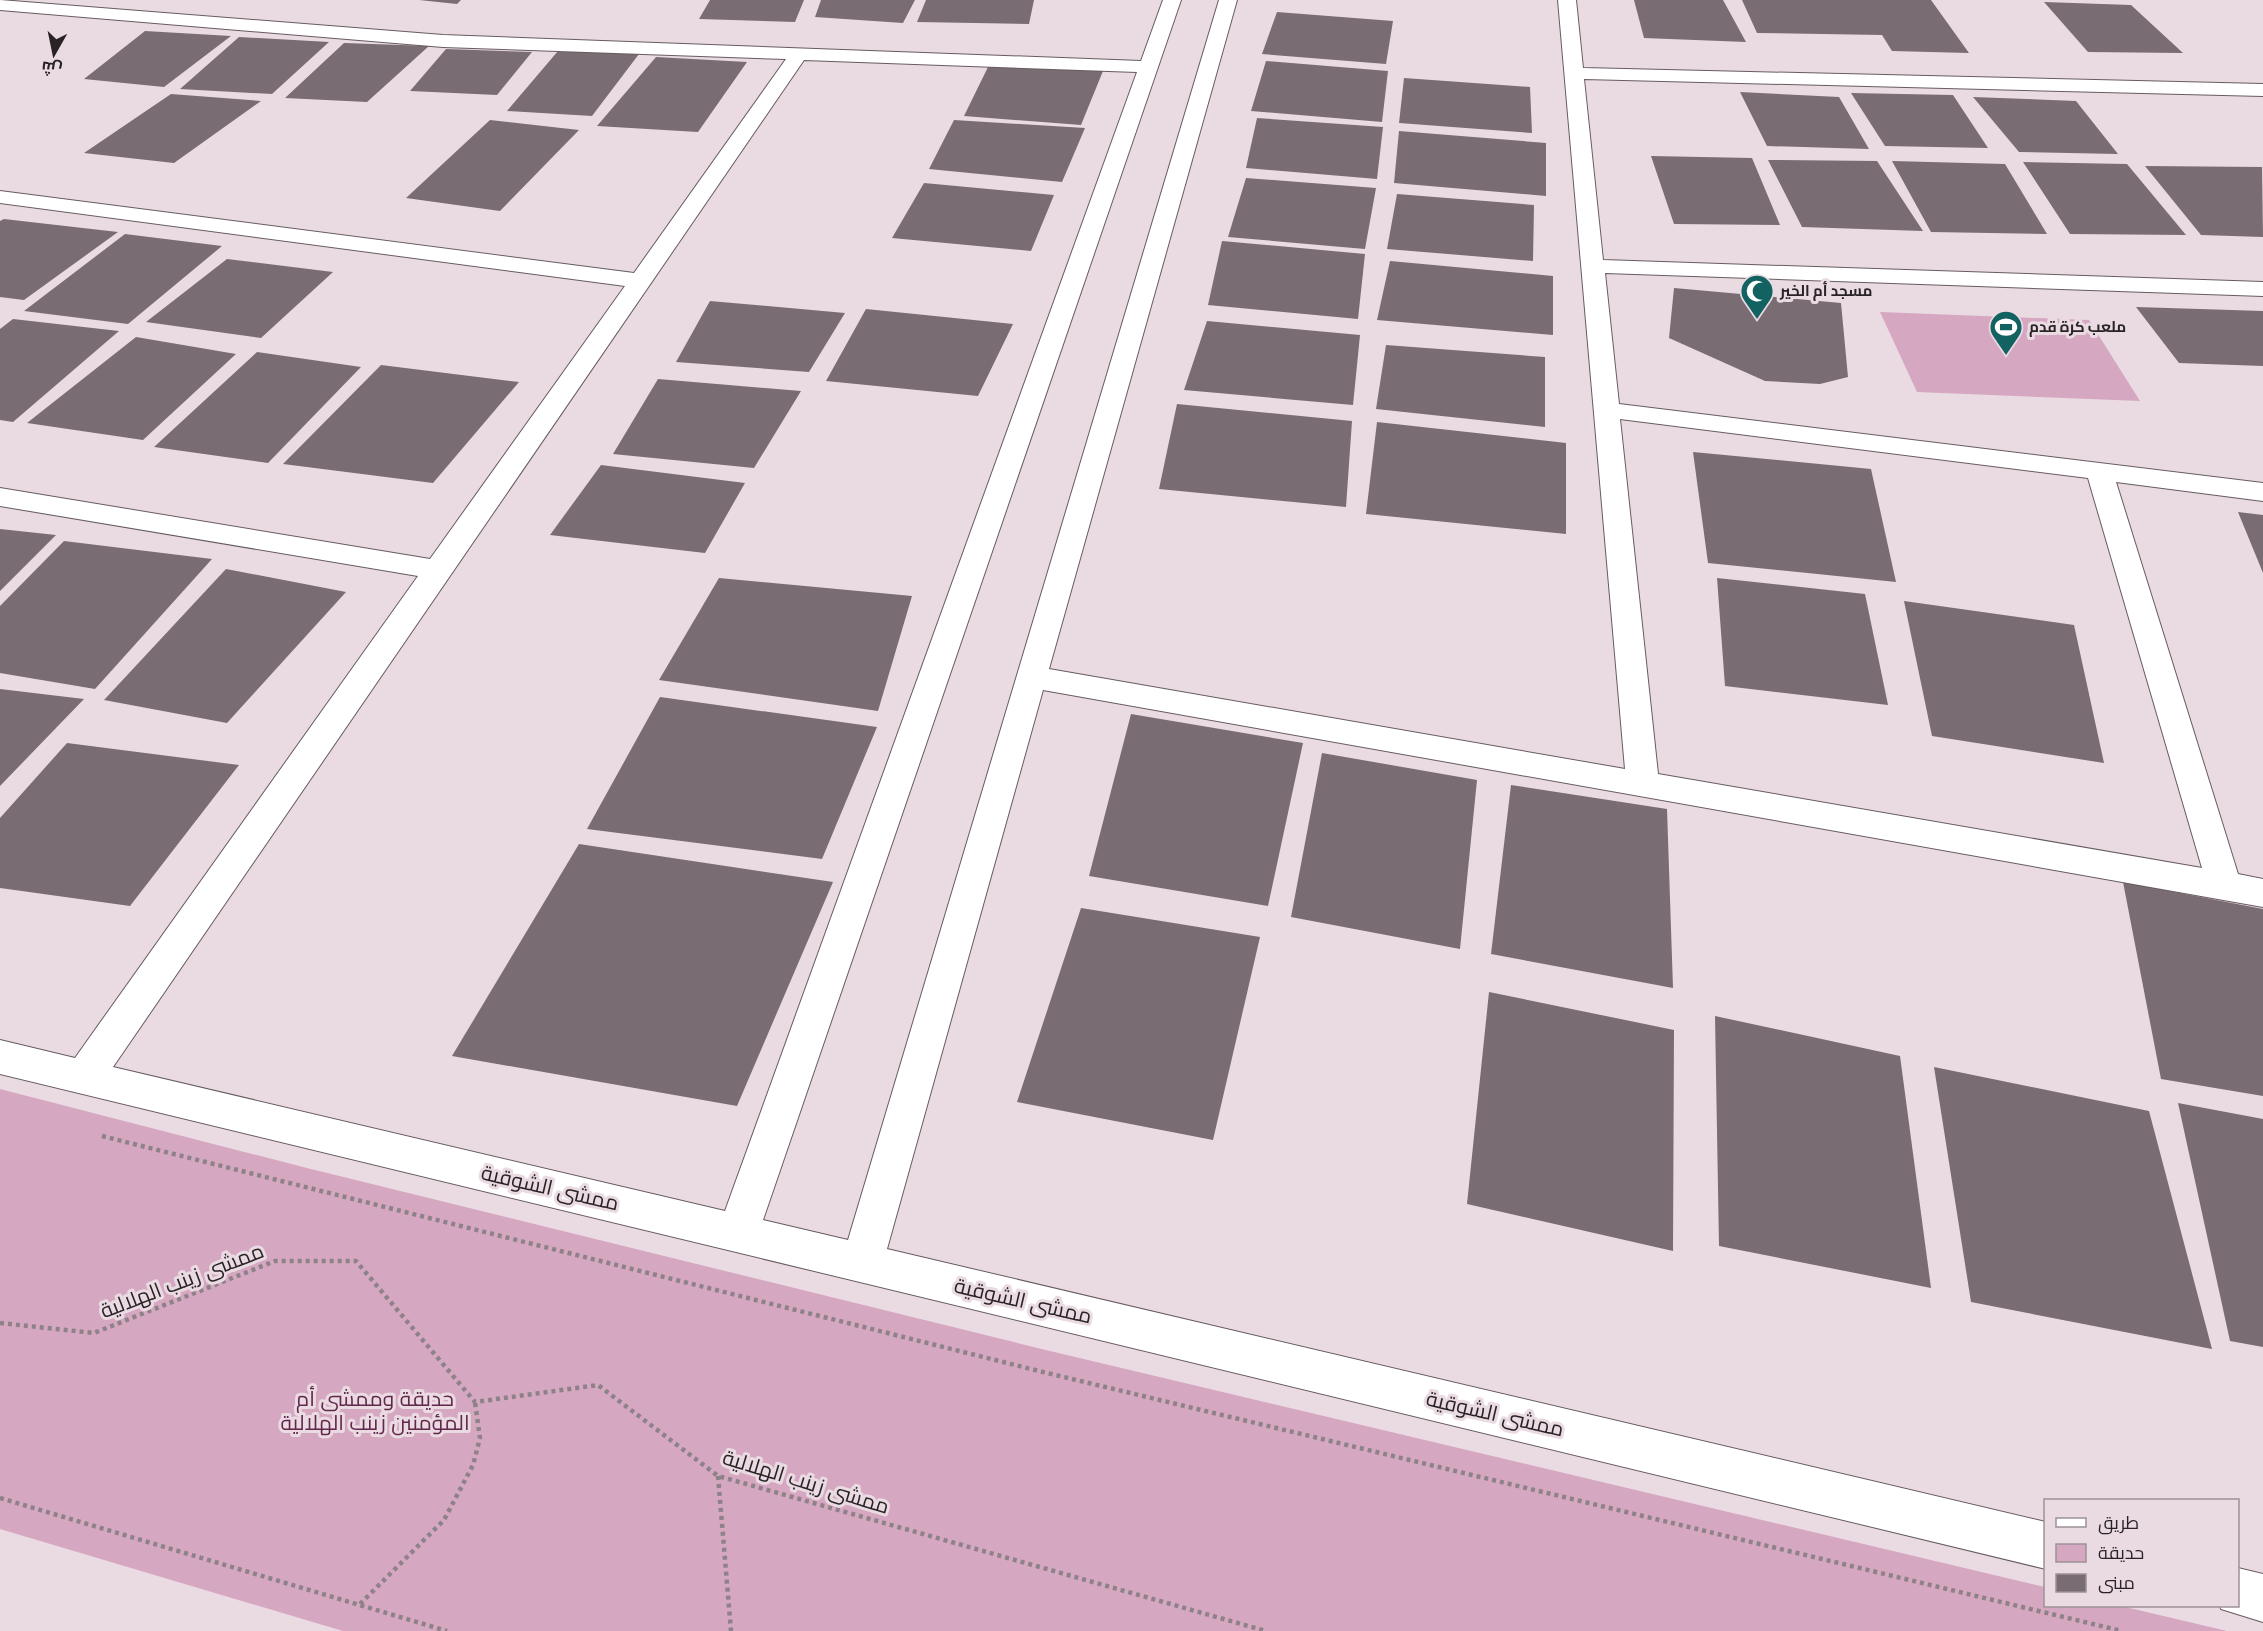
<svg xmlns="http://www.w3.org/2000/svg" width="2263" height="1631" font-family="Poppins,Cairo,sans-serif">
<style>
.green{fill:#d6a7c1}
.building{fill:#796c73}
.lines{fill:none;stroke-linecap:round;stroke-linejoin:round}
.minor-casing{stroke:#675b62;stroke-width:2}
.path{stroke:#8d8287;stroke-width:4.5;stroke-dasharray:4 4;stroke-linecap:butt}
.minor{fill:#fff;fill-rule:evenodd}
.labels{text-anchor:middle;stroke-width:6;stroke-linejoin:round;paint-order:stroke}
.far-poi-label{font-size:15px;font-weight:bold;fill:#292326;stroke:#eadbe3;text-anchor:start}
.near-street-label{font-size:21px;fill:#292326;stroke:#eadbe3}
.near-park-label{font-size:21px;fill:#63274d;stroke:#eadbe3}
</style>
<rect width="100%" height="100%" fill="#eadbe3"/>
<path class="green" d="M1880,312L2089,320L2140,401L1917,392Z
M0,1089L307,1168L1050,1351L2045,1587L2046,1606H2121L2227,1631H343L0,1529Z"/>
<path class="building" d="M419,0H461L457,4Z
M710,0H804L795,22L699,19Z
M821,0H915L903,23L815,17Z
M926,0H1034L1029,24L917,22Z
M1634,0H1723L1746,42L1644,38Z
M1742,0H1931L1969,53L1892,51L1882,35L1757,33Z
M2044,2L2131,5L2183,53L2088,52Z
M1277,12L1393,21L1386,64L1262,54Z
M145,31L231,36L164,87L84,79Z
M239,37L329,42L272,94L180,89Z
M344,43L429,46L367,102L285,98Z
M446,49L532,52L497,95L410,91Z
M558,51L639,54L592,116L507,111Z
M656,57L747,62L698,132L597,126Z
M1266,61L1388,71L1382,122L1251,111Z
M988,67L1103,71L1081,125L964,116Z
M1404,78L1530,87L1532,133L1399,123Z
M1740,92L1839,97L1869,149L1767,146Z
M1851,93L1953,95L1988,148L1885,146Z
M171,94L261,101L174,163L84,153Z
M1973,97L2076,101L2118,154L2019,152Z
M1257,118L1383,127L1377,179L1246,168Z
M490,120L579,130L500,211L406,198Z
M954,120L1085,128L1062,182L929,169Z
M1399,131L1546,143V196L1394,183Z
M1651,156L1752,158L1780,225L1674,224Z
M1768,160L1877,161L1923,231L1802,227Z
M1892,161L2005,164L2047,234L1931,232Z
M2023,162L2127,164L2186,235L2070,234Z
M2145,166L2262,167L2263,237L2201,235Z
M1246,178L1376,188L1365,249L1228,237Z
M924,183L1054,195L1031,251L892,238Z
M1397,194L1534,205L1533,261L1387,249Z
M4,219L118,232L24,300L0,297V221Z
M125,234L222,246L128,324L24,311Z
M1222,241L1365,254L1358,319L1208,305Z
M227,259L333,272L261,338L146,322Z
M1390,261L1553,276V335L1377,320Z
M1674,288L1841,303L1848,377L1820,384L1765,381L1669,338Z
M710,301L845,313L809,372L676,362Z
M2136,307L2263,311V366L2179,363Z
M866,309L1013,324L978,396L826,381Z
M13,319L119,331L13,422L0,420V329Z
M1207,321L1360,335L1353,405L1184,390Z
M136,337L236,354L143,440L27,423Z
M1386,345L1545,357V427L1376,409Z
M257,352L361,367L268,463L154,447Z
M381,365L519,382L433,483L283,464Z
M658,379L801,391L754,468L613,454Z
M1177,404L1352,421L1346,507L1159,489Z
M1377,422L1566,443V534L1366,514Z
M1693,452L1871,469L1896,582L1708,563Z
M601,465L745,483L705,553L550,535Z
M2238,512L2263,515V573Z
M0,529L56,535L0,591Z
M64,541L212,559L95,689L0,673V606Z
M226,569L346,592L227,723L104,700Z
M719,578L912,596L878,711L659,680Z
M1717,578L1865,594L1888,705L1725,686Z
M1904,601L2074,625L2104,763L1932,736Z
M0,689L84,699L0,786Z
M660,697L877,727L822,859L587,829Z
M1131,714L1303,743L1268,906L1089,876Z
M67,743L239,765L130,906L0,888V818Z
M1322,753L1477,780L1460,949L1291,917Z
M1511,785L1667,809L1673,988L1491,954Z
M579,844L833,882L737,1106L452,1056Z
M2123,882L2263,909V1096L2161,1079Z
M1081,908L1260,937L1213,1140L1017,1102Z
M1489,992L1674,1030L1673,1251L1467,1204Z
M1715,1016L1900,1056L1931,1288L1719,1246Z
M1934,1067L2149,1111L2212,1349L1971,1302Z
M2178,1103L2263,1119V1347L2230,1341Z"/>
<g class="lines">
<defs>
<path id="minor" d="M0,0L443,35L1141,61L1163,0H1181L763,1220L848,1240L1219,0H1237L1049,669L1625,769L1558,0H1576L1583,68L2263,84V96L1584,79L1603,260L2263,282V296L1605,273L1619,404L2263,483V501L2116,482L2238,874L2263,879V907L1043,690L887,1249L2046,1522V1569L0,1074V1040L75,1058L418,576L0,506V488L430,559L625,286L0,203V191L634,273L786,59L443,47L0,10ZM804,60L1137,72L725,1211L113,1067ZM1620,419L2088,478L2202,868L1658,774Z
M2238,1568L2263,1574V1622L2221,1609L2220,1606H2238Z"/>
</defs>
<use href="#minor" class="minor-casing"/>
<path class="path" d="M102,1136L1043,1372L2122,1631
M0,1323L94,1333L275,1261H356L475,1402L598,1385L718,1476L1266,1631
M718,1476L731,1631
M0,1498L447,1631
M360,1604L444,1520L473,1465L480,1438L475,1402"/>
<use href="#minor" class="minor"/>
</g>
<defs>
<symbol id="mosque-pin" viewBox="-11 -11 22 30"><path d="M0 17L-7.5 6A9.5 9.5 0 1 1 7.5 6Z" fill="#126261" stroke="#eadbe3"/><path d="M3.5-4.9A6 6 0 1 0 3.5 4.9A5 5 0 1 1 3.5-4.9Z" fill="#fff"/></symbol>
<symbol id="stadium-pin" viewBox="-11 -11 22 30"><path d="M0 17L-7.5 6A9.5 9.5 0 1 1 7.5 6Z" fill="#126261" stroke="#eadbe3"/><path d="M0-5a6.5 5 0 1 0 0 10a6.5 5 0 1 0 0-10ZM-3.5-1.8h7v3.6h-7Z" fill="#fff"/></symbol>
</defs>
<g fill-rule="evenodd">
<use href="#mosque-pin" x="1738" y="272" width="38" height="52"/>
<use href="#stadium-pin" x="1987" y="308" width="38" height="52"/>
</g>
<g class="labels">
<g class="far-poi-label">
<text x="1780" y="296">مسجد أم الخير</text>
<text x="2029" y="332">ملعب كرة قدم</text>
</g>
<g class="near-street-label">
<text transform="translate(550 1188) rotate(13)" y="7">ممشى الشوقية</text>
<text transform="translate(182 1281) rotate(-21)" y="7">ممشى زينب الهلالية</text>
<text transform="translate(1023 1301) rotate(13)" y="7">ممشى الشوقية</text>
<text transform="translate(1495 1414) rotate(13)" y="7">ممشى الشوقية</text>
<text transform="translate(806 1482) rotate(17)" y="7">ممشى زينب الهلالية</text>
</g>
<g class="near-park-label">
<text x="375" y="1406">حديقة وممشى أم<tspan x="375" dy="24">المؤمنين زينب الهلالية</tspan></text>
</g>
</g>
<rect x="2044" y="1499" width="195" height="108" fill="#eadbe3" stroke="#9d9197" stroke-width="1.5"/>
<rect x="2056" y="1518" width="30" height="9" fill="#ffffff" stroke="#9d9197" stroke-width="1.5"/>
<text x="2098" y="1529" font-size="18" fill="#292326">طريق</text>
<rect x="2056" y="1544" width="30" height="18" fill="#d6a7c1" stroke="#9d9197" stroke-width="1.5"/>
<text x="2098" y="1559" font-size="18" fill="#292326">حديقة</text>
<rect x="2056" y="1574" width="30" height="18" fill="#796c73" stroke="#9d9197" stroke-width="1.5"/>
<text x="2098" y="1589" font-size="18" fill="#292326">مبنى</text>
<g transform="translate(54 54) rotate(189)" stroke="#eadbe3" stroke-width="4.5" paint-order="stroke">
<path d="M0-4.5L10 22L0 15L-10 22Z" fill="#292326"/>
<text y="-9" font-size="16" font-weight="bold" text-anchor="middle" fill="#292326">ش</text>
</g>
</svg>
